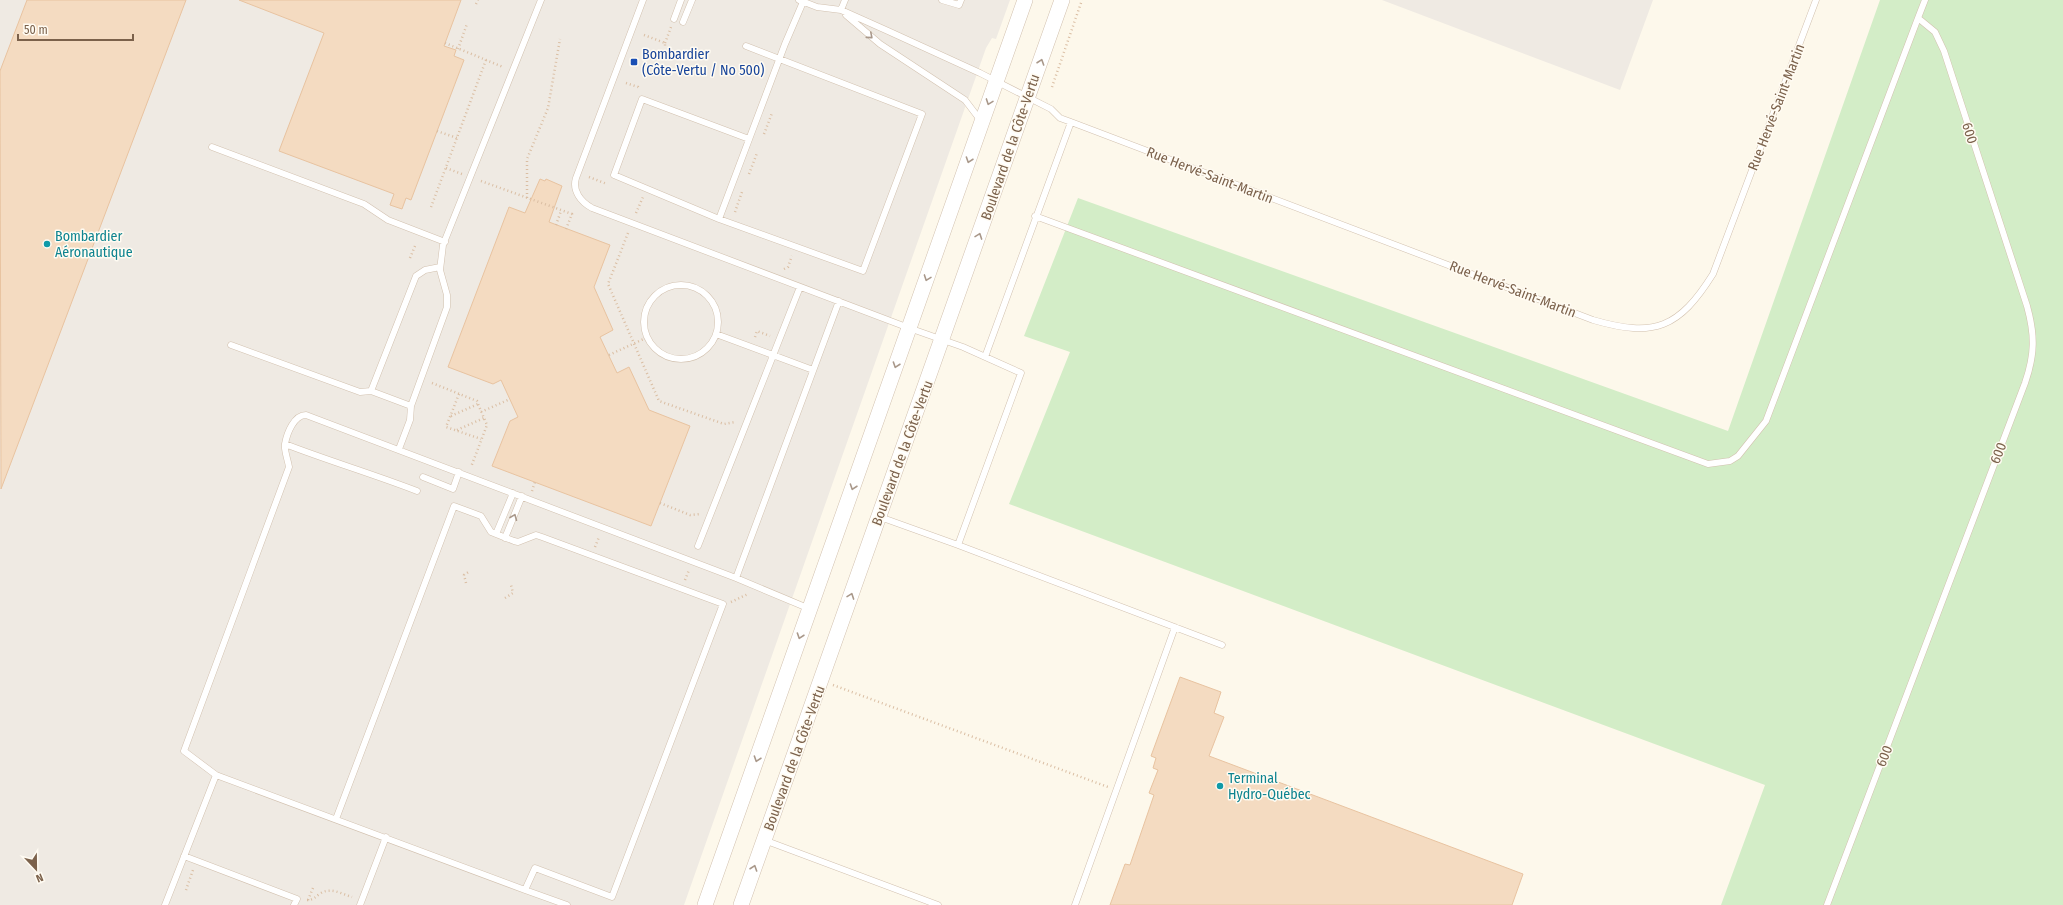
<svg xmlns="http://www.w3.org/2000/svg" width="2063" height="905" font-family="'Fira Sans Condensed',sans-serif">
<style>
.industrial{fill:#efeae3}
.green{fill:#d3edc7}
.building{fill:#f4dbc1;stroke:#e8c3a0}
.lines{fill:none;stroke-linecap:round;stroke-linejoin:round}
.service-casing{stroke:#d2c1af;stroke-width:7}
.tertiary-casing{stroke:#d2c1af;stroke-width:16}
.path{stroke:#dabea3;stroke-width:2.5;stroke-dasharray:1 3;stroke-linecap:butt}
.service{stroke:#fff;stroke-width:6}
.tertiary{stroke:#fff;stroke-width:15}
.oneway{stroke:#a9988a}
.transit-dot{fill:#1a4fb4;stroke:#fffbf2;stroke-width:1.5}
.culture-dot{fill:#0f9aa8;stroke:#fffbf2;stroke-width:1.5}
.labels{text-anchor:middle;stroke-width:3;stroke-linejoin:round;paint-order:stroke}
.transit-label{font-size:14px;fill:#164399;stroke:#fffbf2;text-anchor:start}
.street-label{font-size:14px;fill:#7b614b;stroke:#fffbf2}
.culture-label{font-size:14px;fill:#0d838f;stroke:#fffbf2;text-anchor:start}
</style>
<rect width="100%" height="100%" fill="#fdf8eb"/>
<path class="industrial" d="M0,0H1010L996,39L992,38L986,48L684,905H0Z
M1382,0H1653L1620,90Z"/>
<path class="green" d="M1880,0H2063V905H1721L1765,785L1009,504L1070,352L1024,336L1078,198L1728,431Z"/>
<path class="building" d="M27,0H186L1,489L0,71Z
M239,0H461L444,46L456,50L454,56L464,60L411,200L406,198L402,209L390,205L394,194L279,151L324,33Z
M540,179L545,181L546,179L562,186L549,222L610,245L594,287L613,330L600,337L617,373L629,367L649,410L690,426L651,526L492,466L510,421L518,417L501,380L493,384L448,367L509,207L525,213Z
M1180,677L1221,692L1214,713L1224,717L1209,756L1523,874L1512,905H1110L1125,864L1130,865L1154,795L1149,793L1158,770L1153,768L1156,758L1151,756Z"/>
<g class="lines">
<defs>
<path id="service" d="M643,0L576,178C572,191 581,202 592,208L909,328L963,347L1021,373L958,545L1222,645
M799,0L817,7L841,10L888,31L980,73L1051,109L1060,118L1071,122L1593,320C1655,338 1679,328 1713,274L1816,0
M942,0L959,5L961,0
M841,10L845,0
M846,15L880,44L965,100L981,121
M674,19L681,0
M683,22L692,0
M746,46L922,114L863,271L719,219L614,175L642,99L749,139
M212,147L364,204L388,220L445,242
M1035,216L1708,464L1730,461L1738,456L1766,421L1918,18
M719,219L785,44L803,2
M644 322a37 37 0 1 1 74 0a37 37 0 1 1-74 0Z
M716,334L813,370
M231,345L360,392L371,391
M985,357L1071,122
M411,406L371,391L416,276L425,270L440,267
M285,444C329,461 373,474 417,491
M399,449L410,420L411,406L447,307V295L440,270L443,245L541,0
M423,477L453,489L459,472
M880,517L958,545
M496,534L513,493
M505,538L522,496
M698,546L800,287
M736,578L839,301
M216,775L184,751L289,467C288,460 284,451 285,444C287,433 294,415 306,415L736,578L810,609
M764,840L938,905
M184,856L297,899L294,905
M525,890L567,905
M165,905L216,775L525,890L535,868L612,897L723,604L542,537L536,535L518,542L514,541L491,532L481,516L454,506L336,819
M360,905L386,837
M1075,905L1175,627
M1827,905L2025,383C2035,354 2035,335 2027,306L1944,51L1935,32L1918,18L1925,0"/>
<path id="tertiary" d="M705,905L1025,0
M741,905L1062,0"/>
</defs>
<use href="#service" class="service-casing"/>
<use href="#tertiary" class="tertiary-casing"/>
<path class="path" d="M476,4L478,0
M644,35L665,43V48
M445,43L503,67
M665,43L671,27
M458,49L467,24
M626,83L638,87L639,89
M1052,87L1082,0
M437,131L457,138
M764,134L772,113
M446,168L462,174
M749,174L757,153
M589,177L607,184
M481,181L572,214L566,229
M527,198V159L548,108L560,39
M431,207L486,60
M735,212L742,192
M636,213L643,197
M556,225L561,211
M628,233L608,284L659,401L724,424L735,422
M410,258L415,246
M784,269L788,267L792,256
M755,337L757,331L770,336
M609,355L648,337
M432,383L477,401L478,404L487,425L471,467
M459,394L446,427L481,439
M481,412L510,399
M451,416L478,404
M457,430L484,418
M532,491L535,482
M660,503L690,515L700,514
M595,547L599,537
M685,580L689,570
M466,583L464,575L470,571
M505,598L513,593L511,585
M731,602L748,594
M833,685L1108,787
M186,890L193,870
M307,900C314,900 316,896 321,893C331,887 342,894 352,897
M308,900L313,888"/>
<use href="#service" class="service"/>
<use href="#tertiary" class="tertiary"/>
</g>
<defs><path id="oneway-chevron" d="M-2-3.5L2.5 0L-2 3.5" fill="none" stroke-width="1.6" stroke-linecap="round" stroke-linejoin="round"/></defs>
<g class="oneway">
<use href="#oneway-chevron" transform="translate(870 36) rotate(41)"/>
<use href="#oneway-chevron" transform="translate(1041 62) rotate(-71)"/>
<use href="#oneway-chevron" transform="translate(989 102) rotate(110)"/>
<use href="#oneway-chevron" transform="translate(969 160) rotate(109)"/>
<use href="#oneway-chevron" transform="translate(979 236) rotate(-70)"/>
<use href="#oneway-chevron" transform="translate(927 278) rotate(110)"/>
<use href="#oneway-chevron" transform="translate(896 365) rotate(109)"/>
<use href="#oneway-chevron" transform="translate(853 487) rotate(109)"/>
<use href="#oneway-chevron" transform="translate(514 517) rotate(-68)"/>
<use href="#oneway-chevron" transform="translate(851 596) rotate(-70)"/>
<use href="#oneway-chevron" transform="translate(800 636) rotate(109)"/>
<use href="#oneway-chevron" transform="translate(757 759) rotate(109)"/>
<use href="#oneway-chevron" transform="translate(754 868) rotate(-71)"/>
</g>
<rect class="transit-dot" x="630" y="58" width="8" height="8" rx="2"/>
<g class="culture-dot">
<circle cx="47" cy="244" r="4"/>
<circle cx="1220" cy="786" r="4"/>
</g>
<g class="labels">
<g class="transit-label">
<text x="642" y="59">Bombardier<tspan x="642" dy="16">(Côte-Vertu / No 500)</tspan></text>
</g>
<g class="street-label">
<text transform="translate(1776 107) rotate(-69)" y="5">Rue Hervé-Saint-Martin</text>
<text transform="translate(1970 133) rotate(72)" y="5">600</text>
<text transform="translate(1010 147) rotate(-71)" y="5">Boulevard de la Côte-Vertu</text>
<text transform="translate(1210 175) rotate(21)" y="5">Rue Hervé-Saint-Martin</text>
<text transform="translate(1513 289) rotate(21)" y="5">Rue Hervé-Saint-Martin</text>
<text transform="translate(902 453) rotate(-70)" y="5">Boulevard de la Côte-Vertu</text>
<text transform="translate(1998 453) rotate(-69)" y="5">600</text>
<text transform="translate(1884 756) rotate(-69)" y="5">600</text>
<text transform="translate(794 758) rotate(-70)" y="5">Boulevard de la Côte-Vertu</text>
</g>
<g class="culture-label">
<text x="55" y="241">Bombardier<tspan x="55" dy="16">Aéronautique</tspan></text>
<text x="1228" y="783">Terminal<tspan x="1228" dy="16">Hydro-Québec</tspan></text>
</g>
</g>
<g transform="translate(36 869) rotate(158)" stroke="#fffbf2" stroke-width="3" paint-order="stroke">
<path d="M0-3L7 15L0 10L-7 15Z" fill="#7b614b"/>
<text y="-6" font-size="11" font-weight="bold" text-anchor="middle" fill="#7b614b">N</text>
</g>
<path d="M18 34v6h115v-6" fill="none" stroke="#7b614b" stroke-width="2"/>
<text x="24" y="34" font-size="12" fill="#7b614b" stroke="#fffbf2" stroke-width="3" paint-order="stroke">50 m</text>
</svg>
